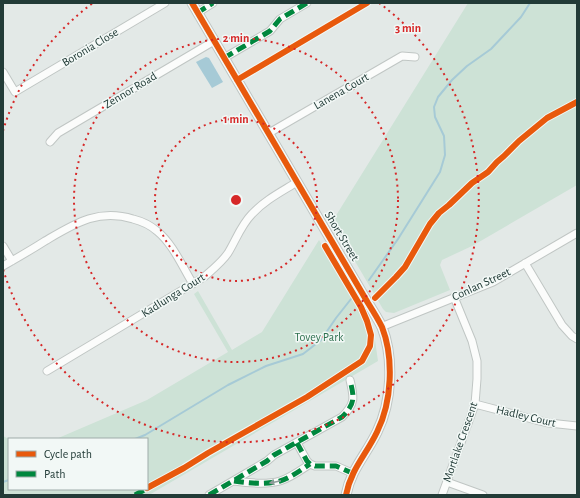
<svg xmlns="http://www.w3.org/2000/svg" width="580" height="498" font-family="'Alegreya Sans',sans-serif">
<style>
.green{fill:#cde2d6}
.water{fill:#a6cad6}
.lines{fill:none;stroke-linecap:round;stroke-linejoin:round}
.stream{stroke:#a6cad6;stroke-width:2}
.street-casing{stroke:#c0c6c4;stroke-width:9}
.secondary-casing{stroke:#bfc6c4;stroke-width:11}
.street{stroke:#fbfcfb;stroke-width:7}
.secondary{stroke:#fbfcfb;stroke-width:9}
.quiet{stroke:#00873e;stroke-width:5;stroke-dasharray:10 5;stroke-linecap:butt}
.cycleway-casing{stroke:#f2f8f6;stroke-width:8}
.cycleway{stroke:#e8590c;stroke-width:6}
.oneway{fill:#8e9c99}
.ring{fill:none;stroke:#d62828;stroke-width:2;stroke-dasharray:2 4}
.labels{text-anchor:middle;stroke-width:3;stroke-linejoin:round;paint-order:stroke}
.street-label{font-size:12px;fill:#223b37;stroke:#f2f8f6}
.park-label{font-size:12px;fill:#2e704f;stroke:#f2f8f6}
.centre{fill:#d62828;stroke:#f2f8f6;stroke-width:2}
.ring-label{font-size:12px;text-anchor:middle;font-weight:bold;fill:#d62828;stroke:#f2f8f6;stroke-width:3;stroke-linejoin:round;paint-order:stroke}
</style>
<rect width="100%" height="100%" fill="#e3e9e7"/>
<path class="green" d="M361,3H371L246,76L243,72Z
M468,3H577V185L472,246L442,260L440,265L450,290L394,313L386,312L383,309L332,222Z
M319,240L367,320L375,340L378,361L149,495H3V436L9,439V489H147V439H56L147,400L228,352L194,294L198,291L232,350L262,332Z"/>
<path class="water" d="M206,57L209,58L223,82L212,88L196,62Z"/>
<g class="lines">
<path class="stream" d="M369,280L398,239L440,172L445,155L444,136L435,117L434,107L438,97L452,80L467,66L491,49L521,17L530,3
M135,439L145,435L228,385L266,366L303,354L321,340L336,318L351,299
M3,482L9,480"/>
<defs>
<path id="street" d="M197,13L213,3
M224,58L270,31L280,19L307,3
M3,72L15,92L165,3
M269,133L402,56L415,57
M50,142L58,133L214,41
M3,246L12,261
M525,263L562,325L572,336L577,339
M3,266C17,258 31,250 45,241C74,224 98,208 133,219C141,221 150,225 157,231C173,244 182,266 193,284
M381,327L493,282L577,233
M47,371L204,277C212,270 222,262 228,253C236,240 241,225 252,214C265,200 281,192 297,182
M475,404L536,420L549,423L577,426
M297,443L307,461L310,464L315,466H336L352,473
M234,481C248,483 266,485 280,481C290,478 301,470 310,464
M447,482L483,495
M209,495L267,461L274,455L342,417C356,403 354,397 350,380
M442,495L475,404L477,379V361L472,341L454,297"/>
<path id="secondary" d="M192,3L368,303C373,311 378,319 382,327C394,358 392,402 377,432C366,455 351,469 346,495"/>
</defs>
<use href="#street" class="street-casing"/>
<use href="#secondary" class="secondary-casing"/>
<use href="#street" class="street"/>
<use href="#secondary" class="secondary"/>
<path class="quiet" d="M197,13L213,3
M224,58L270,31L280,19L307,3
M297,443L307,461L310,464L315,466H336L352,473
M234,481C248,483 266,485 280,481C290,478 301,470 310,464
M135,495L146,489
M209,495L267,461L274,455L342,417C356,403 354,397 350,380"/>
<defs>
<path id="cycleway" d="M192,3L368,303C373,311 378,319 382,327C394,358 392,402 377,432C366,455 351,469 346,495
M237,80L367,3
M375,298L396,277L405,267L430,224L439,213L449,205L472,183L488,172L497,162L504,156L519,141L547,118L577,102
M147,488L184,468L208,453L307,397L362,361L370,346L371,335L367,321L361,307L325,246"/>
</defs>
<use href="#cycleway" class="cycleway-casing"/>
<use href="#cycleway" class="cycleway"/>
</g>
<defs><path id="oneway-solid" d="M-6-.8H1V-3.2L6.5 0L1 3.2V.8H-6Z"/></defs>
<use class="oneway" href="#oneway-solid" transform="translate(275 482) rotate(168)"/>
<g class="ring">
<circle cx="236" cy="200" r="81"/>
<circle cx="236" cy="200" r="162"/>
<path d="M3 131A243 243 0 0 1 93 3M379 3A243 243 0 1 1 3 269"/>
</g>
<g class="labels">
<g class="street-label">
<text transform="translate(90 47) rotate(-31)" y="4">Boronia Close</text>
<text transform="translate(130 90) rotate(-31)" y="4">Zennor Road</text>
<text transform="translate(341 91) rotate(-30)" y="4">Lanena Court</text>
<text transform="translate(342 236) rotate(59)" y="4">Short Street</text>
<text transform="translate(481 284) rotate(-25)" y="4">Conlan Street</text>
<text transform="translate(173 295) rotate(-32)" y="4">Kadlunga Court</text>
<text transform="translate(526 416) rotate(13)" y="4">Hadley Court</text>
<text transform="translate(460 442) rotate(-71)" y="4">Mortlake Crescent</text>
</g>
<g class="park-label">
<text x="319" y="341">Tovey Park</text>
</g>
</g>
<circle cx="236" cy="200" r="6" class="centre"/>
<g class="ring-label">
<text x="408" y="32">3 min</text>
<text x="236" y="42">2 min</text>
<text x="236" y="123">1 min</text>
</g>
<rect width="580" height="498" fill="none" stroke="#223b37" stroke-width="8"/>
<rect x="8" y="438" width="140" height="52" fill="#f2f8f6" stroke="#9facaa"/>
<rect x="16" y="451" width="20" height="6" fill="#e8590c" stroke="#9facaa"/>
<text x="44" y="458" font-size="12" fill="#223b37">Cycle path</text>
<rect x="16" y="471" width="20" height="6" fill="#00873e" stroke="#9facaa"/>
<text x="44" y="478" font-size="12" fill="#223b37">Path</text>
</svg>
